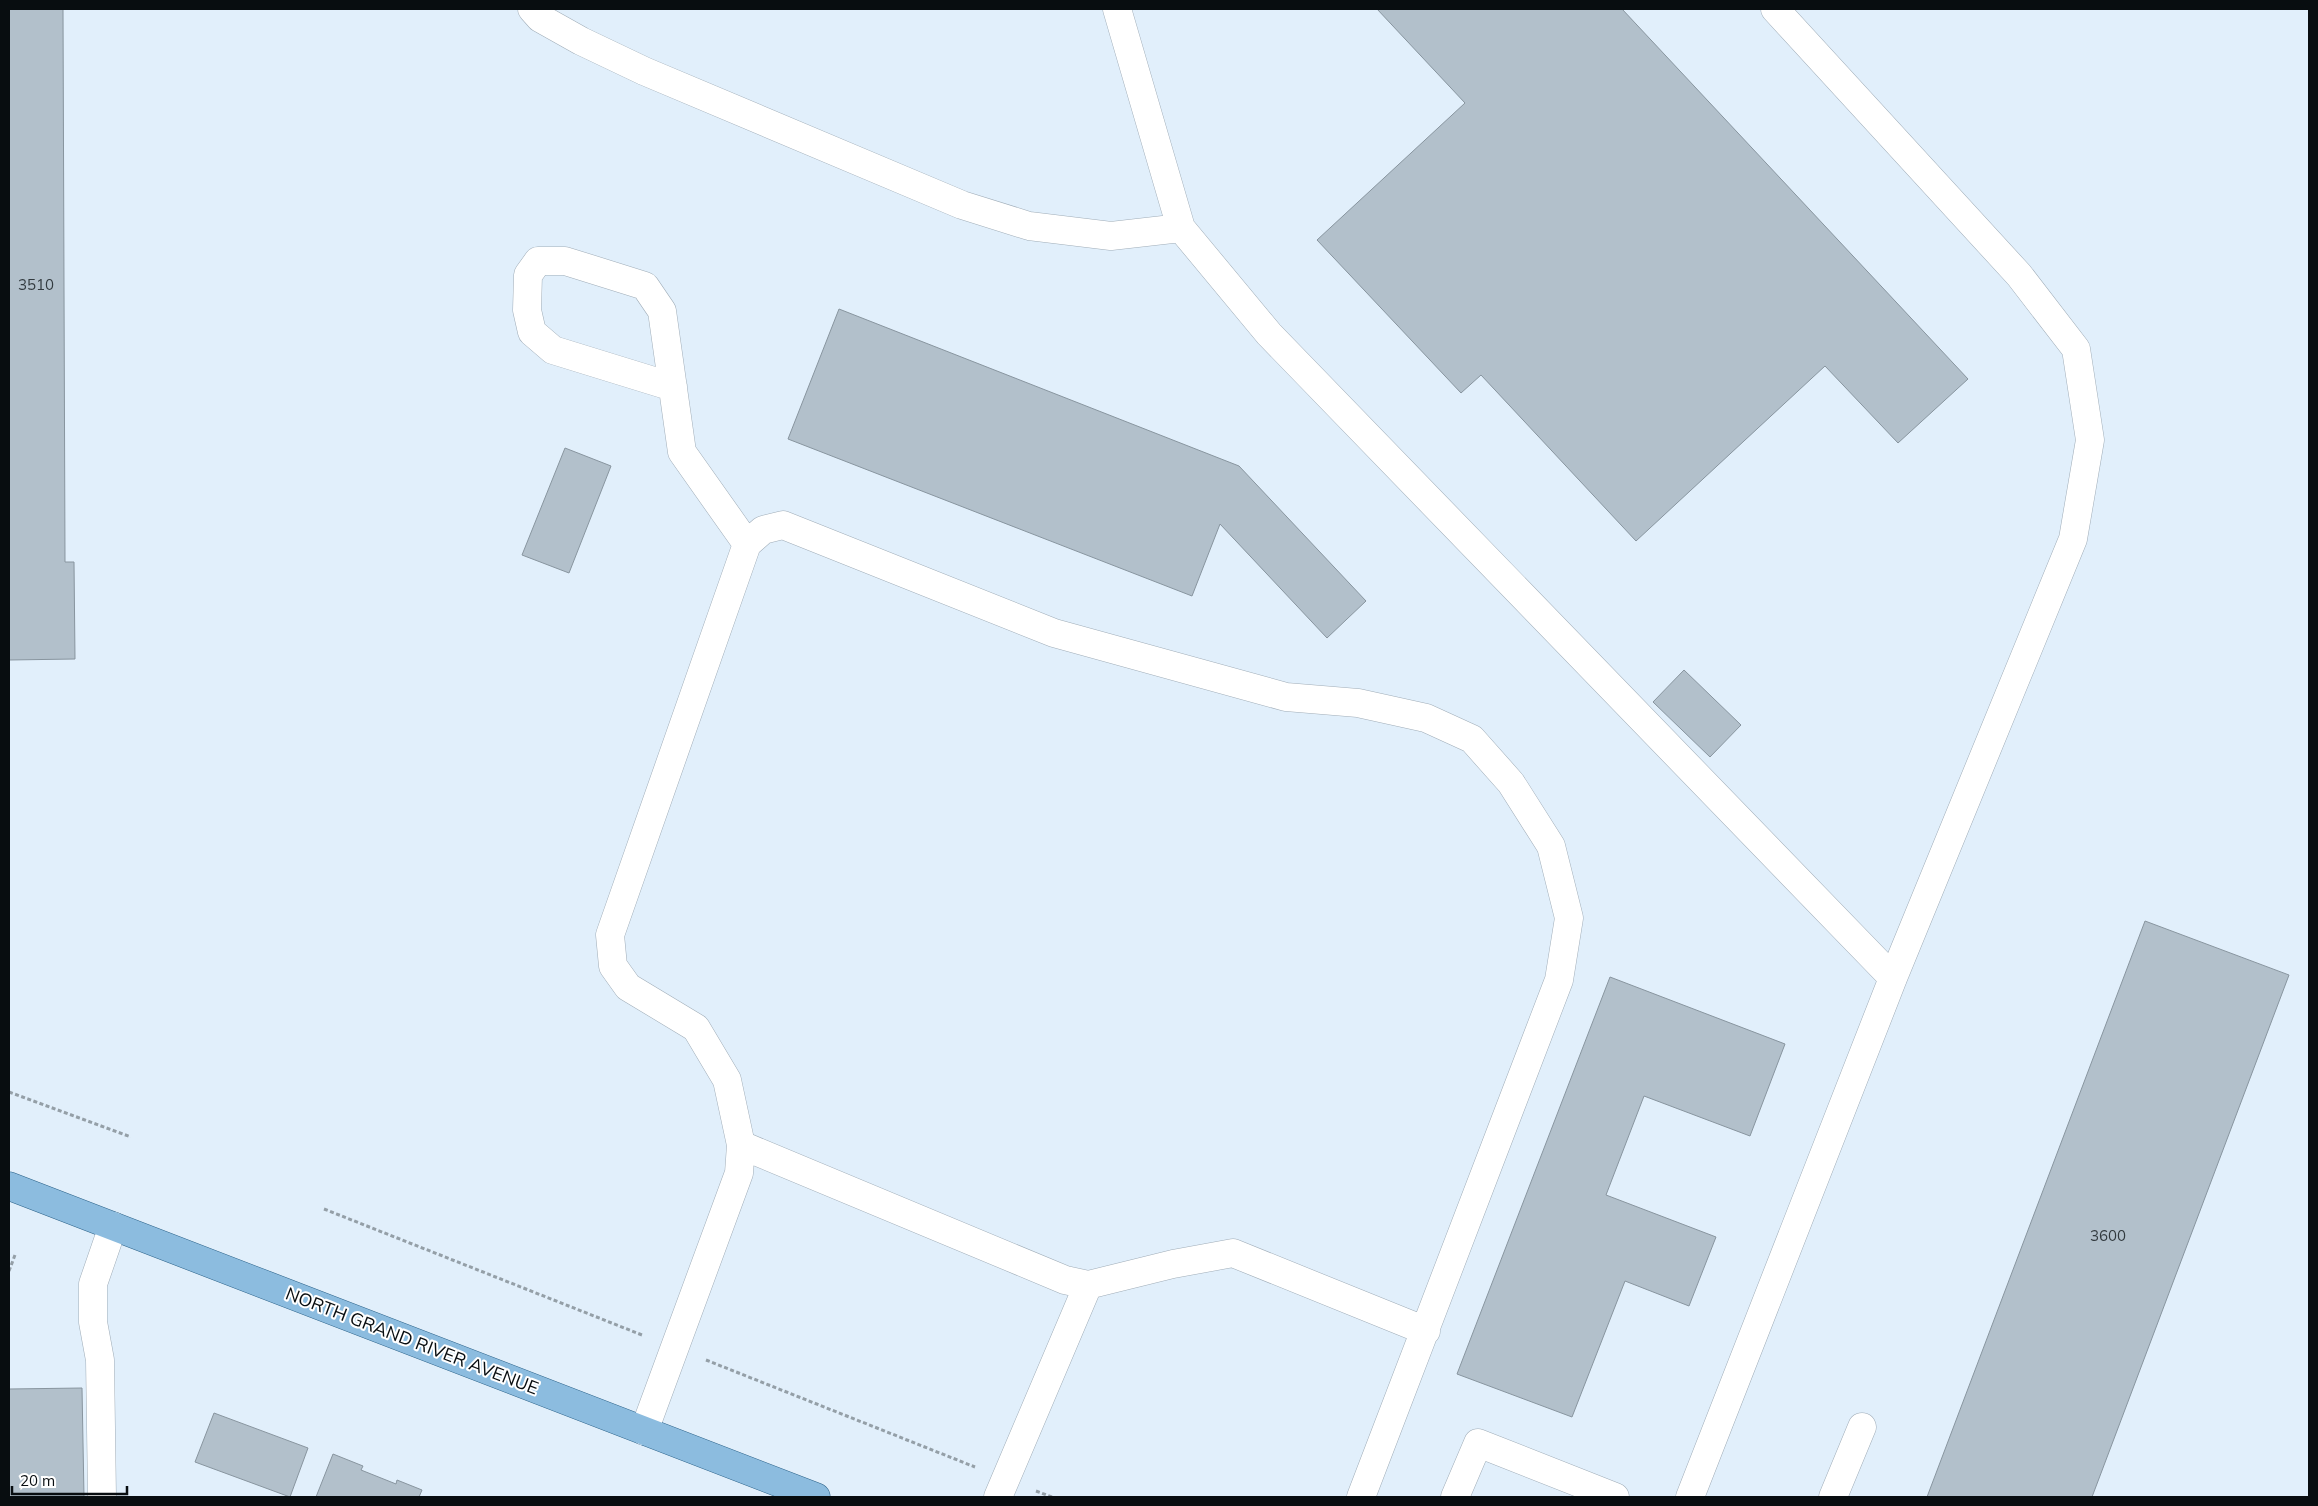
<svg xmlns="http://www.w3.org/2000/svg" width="2318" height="1506" font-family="Mulish,sans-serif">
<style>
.building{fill:#b2c0cb;stroke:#88959f}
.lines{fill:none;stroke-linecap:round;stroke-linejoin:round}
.minor-casing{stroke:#a0adb8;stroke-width:29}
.major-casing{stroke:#2c6288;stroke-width:29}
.path{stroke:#949fa7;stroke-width:3;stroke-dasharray:4 2.5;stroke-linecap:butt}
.minor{stroke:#fff;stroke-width:28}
.major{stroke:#8cbcdf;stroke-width:28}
.labels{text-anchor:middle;stroke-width:4;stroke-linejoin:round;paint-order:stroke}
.number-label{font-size:15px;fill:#323a3f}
.street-label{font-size:18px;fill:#080d10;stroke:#fff}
</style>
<rect width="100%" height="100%" fill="#e1effb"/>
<path class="building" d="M9,9H63L65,562H74L75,659L9,660Z
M1377,9H1622L1968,379L1898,443L1825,366L1636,541L1481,375L1461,393L1317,240L1465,103Z
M839,309L1239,466L1366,601L1327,638L1220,524L1192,596L788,439Z
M565,448L611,466L569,573L522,555Z
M1684,670L1741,725L1710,757L1653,702Z
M2145,921L2289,975L2092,1497H1927Z
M1610,977L1785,1044L1750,1136L1644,1096L1606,1195L1716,1237L1689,1306L1625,1281L1572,1417L1457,1374Z
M82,1388L84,1497H9V1389Z
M214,1413L308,1448L290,1497L195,1462Z
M333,1454L363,1466L361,1470L396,1484L397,1480L422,1490L419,1497H316Z"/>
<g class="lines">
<defs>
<path id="minor" d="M532,9L540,18L581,41L644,71L962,205L1029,226L1111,236L1181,228
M1117,9L1181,228L1269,334L1893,978
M673,387L553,350L532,332L527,310L528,275L538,261H565L645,286L662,311L682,452L747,544
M741,1145L1065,1280L1088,1285L1173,1264L1233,1253L1426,1331
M644,1431L739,1173L741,1145L727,1080L696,1028L628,987L613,966L610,935L747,544L763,530L783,525L1054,633L1286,697L1358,703L1426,718L1472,739L1511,783L1551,846L1569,918L1559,980L1361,1497
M102,1497L100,1360L93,1322V1284L113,1226
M998,1497L1088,1285
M1455,1497L1478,1443L1615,1497
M1690,1497L1893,978L2073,539L2090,440L2076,349L2019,275L1775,9
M1833,1497L1862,1427"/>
<path id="major" d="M9,1186L816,1497"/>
</defs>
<use href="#minor" class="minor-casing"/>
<use href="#major" class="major-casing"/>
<path class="path" d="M9,1092L131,1137
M324,1209L642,1335
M9,1271L15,1255
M706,1360L975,1467
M1036,1491L1052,1497"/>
<use href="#minor" class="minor"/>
<use href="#major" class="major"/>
</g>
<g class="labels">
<g class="number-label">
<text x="36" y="290">3510</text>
<text x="2108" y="1241">3600</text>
</g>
<g class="street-label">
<text transform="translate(412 1341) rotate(21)" y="6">NORTH GRAND RIVER AVENUE</text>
</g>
</g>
<rect width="2318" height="1506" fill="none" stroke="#080d10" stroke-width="20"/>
<path d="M12 1486v8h115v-8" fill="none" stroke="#080d10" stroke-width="2.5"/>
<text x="20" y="1486" font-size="15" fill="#080d10" stroke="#ffffff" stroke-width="4" paint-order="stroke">20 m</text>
</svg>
